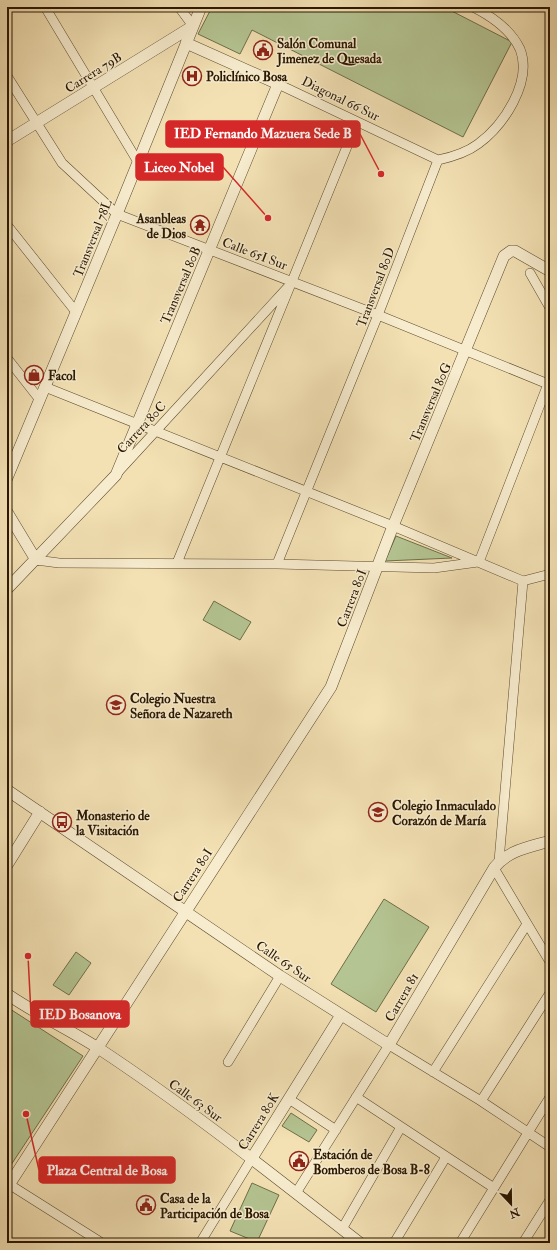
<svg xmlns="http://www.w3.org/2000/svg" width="557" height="1250" font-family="'IM FELL Double Pica',serif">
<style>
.green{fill:#b4c492;stroke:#6f6e49}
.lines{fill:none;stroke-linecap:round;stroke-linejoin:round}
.minor-casing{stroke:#5c4a2d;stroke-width:10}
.tertiary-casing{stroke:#5c4a2d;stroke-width:12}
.minor{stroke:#f7ecce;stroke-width:9}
.tertiary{stroke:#f7ecce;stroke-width:11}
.labels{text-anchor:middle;stroke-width:3;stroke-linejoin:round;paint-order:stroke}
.poi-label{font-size:13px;font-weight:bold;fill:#2a1700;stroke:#f7ecce;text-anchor:start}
.street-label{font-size:13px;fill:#2a1700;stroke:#f7ecce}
.leader{fill:none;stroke:#d62828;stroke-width:1.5}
.callout-dot{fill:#d62828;stroke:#f7ecce;stroke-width:1.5}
.callout{fill:#d62828;stroke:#d62828;stroke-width:1.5}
.callout-label{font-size:14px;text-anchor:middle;font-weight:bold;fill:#fff}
</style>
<rect width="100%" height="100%" fill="#f3e1b4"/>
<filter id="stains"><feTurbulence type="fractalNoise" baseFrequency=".005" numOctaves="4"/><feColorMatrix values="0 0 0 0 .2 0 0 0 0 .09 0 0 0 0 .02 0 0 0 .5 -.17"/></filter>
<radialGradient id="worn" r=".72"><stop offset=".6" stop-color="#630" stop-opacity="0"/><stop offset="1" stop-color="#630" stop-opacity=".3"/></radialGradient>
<path class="green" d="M212,7H444L512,42L463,137L252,30L240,54L198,34Z
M396,536L452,558L385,561Z
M214,601L251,622L240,640L203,620Z
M384,899L429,927L376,1012L331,984Z
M76,952L91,963L69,995L53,985Z
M7,1007L83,1056L7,1171Z
M291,1113L317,1130L309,1142L282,1126Z
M252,1183L279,1195L257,1242L230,1231Z"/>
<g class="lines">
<defs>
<path id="minor" d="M45,7L138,162
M179,7L193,26
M7,76L62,163L117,214L378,315L548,384
M278,84L438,160
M7,225L76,312
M530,273L550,308
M7,358L40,400
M45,387L393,526L523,581
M119,471L288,287
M36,560L59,563L277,564L434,568L478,562
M479,562L548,384
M177,563L357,122
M277,564L378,315L438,160C452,157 466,153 478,144C503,126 533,82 520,49C511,30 491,16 473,7
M523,581L550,574
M499,861L523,581
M494,868L550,962
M228,1062L280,976
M433,1072L527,924
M356,1097L494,1188
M289,1099L336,1130
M481,1101L550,993
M7,1183L102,1243
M296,1193L389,1045L481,1101L550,1147
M342,1229L401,1127
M200,1243L252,1158
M394,1243L446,1157
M460,1243L550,1097
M523,1243L550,1200"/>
<path id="tertiary" d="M7,141L193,26
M7,478L117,214L201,7
M7,512L36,560
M7,589L116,475L278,84L186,43
M7,790L280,976L389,1045L494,868C508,850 530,847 550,841
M7,865L40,812
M7,994C36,1014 68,1029 98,1048C189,1108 274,1176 360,1243
M252,1158L341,1015
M7,1188L331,687L393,526L504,256L511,251H515L550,271"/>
</defs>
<use href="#minor" class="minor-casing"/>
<use href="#tertiary" class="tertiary-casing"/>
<use href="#minor" class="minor"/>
<use href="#tertiary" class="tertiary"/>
</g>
<defs>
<symbol id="civic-ring" viewBox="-11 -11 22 22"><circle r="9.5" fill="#f7ecce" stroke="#8f2418" stroke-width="1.5"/><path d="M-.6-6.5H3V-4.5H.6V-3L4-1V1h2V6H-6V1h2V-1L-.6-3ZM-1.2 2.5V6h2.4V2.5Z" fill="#8f2418"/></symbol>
<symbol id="hospital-ring" viewBox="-11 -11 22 22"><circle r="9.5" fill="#f7ecce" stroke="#8f2418" stroke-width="1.5"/><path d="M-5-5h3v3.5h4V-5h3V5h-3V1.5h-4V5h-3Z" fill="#8f2418"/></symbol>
<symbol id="temple-ring" viewBox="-11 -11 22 22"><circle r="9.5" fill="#f7ecce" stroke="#8f2418" stroke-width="1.5"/><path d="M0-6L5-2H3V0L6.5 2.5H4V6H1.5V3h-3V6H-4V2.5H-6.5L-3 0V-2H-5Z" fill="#8f2418"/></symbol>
<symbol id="shop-ring" viewBox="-11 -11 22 22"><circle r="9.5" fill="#f7ecce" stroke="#8f2418" stroke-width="1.5"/><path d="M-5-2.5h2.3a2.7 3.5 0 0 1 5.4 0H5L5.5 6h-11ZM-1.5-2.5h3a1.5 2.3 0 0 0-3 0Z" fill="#8f2418"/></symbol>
<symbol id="school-ring" viewBox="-11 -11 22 22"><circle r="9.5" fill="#f7ecce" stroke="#8f2418" stroke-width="1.5"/><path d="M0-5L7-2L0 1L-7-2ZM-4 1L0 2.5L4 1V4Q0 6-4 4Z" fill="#8f2418"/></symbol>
<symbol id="bus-ring" viewBox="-11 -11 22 22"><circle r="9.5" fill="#f7ecce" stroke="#8f2418" stroke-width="1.5"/><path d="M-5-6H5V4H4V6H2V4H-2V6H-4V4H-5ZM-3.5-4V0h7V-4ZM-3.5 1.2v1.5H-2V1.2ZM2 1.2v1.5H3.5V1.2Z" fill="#8f2418"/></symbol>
</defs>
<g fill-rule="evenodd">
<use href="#civic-ring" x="252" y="39" width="22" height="22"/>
<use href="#hospital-ring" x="181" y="65" width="22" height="22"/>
<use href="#temple-ring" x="189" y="214" width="22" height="22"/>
<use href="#shop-ring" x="23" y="364" width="22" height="22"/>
<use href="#school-ring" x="105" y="694" width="22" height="22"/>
<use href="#school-ring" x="367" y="801" width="22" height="22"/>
<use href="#bus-ring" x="51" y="811" width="22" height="22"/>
<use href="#civic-ring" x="288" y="1150" width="22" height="22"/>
<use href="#civic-ring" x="135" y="1194" width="22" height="22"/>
</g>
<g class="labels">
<g class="poi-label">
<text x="277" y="48">Salón Comunal<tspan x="277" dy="15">Jimenez de Quesada</tspan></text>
<text x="206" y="81">Policlínico Bosa</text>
<text x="186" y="223" text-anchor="end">Asanbleas<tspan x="186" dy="15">de Dios</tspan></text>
<text x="48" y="380">Facol</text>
<text x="130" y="703">Colegio Nuestra<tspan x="130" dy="15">Señora de Nazareth</tspan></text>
<text x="392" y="810">Colegio Inmaculado<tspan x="392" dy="15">Corazón de María</tspan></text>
<text x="76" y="820">Monasterio de<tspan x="76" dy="15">la Visitación</tspan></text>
<text x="313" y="1159">Estación de<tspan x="313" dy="15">Bomberos de Bosa B-8</tspan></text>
<text x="160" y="1203">Casa de la<tspan x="160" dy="15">Participación de Bosa</tspan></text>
</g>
<g class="street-label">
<text transform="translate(93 72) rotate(-32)" y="5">Carrera 79B</text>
<text transform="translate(341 98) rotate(26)" y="5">Diagonal 66 Sur</text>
<text transform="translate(92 238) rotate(-68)" y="5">Transversal 78L</text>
<text transform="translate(255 253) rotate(21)" y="5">Calle 65I Sur</text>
<text transform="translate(180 285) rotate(-67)" y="5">Transversal 80B</text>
<text transform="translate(375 287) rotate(-69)" y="5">Transversal 80D</text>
<text transform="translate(430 402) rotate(-67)" y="5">Transversal 80G</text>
<text transform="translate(141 427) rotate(-47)" y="5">Carrera 80C</text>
<text transform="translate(351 598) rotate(-69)" y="5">Carrera 80I</text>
<text transform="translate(192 875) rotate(-57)" y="5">Carrera 80I</text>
<text transform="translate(284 961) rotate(34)" y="5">Calle 65 Sur</text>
<text transform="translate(401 997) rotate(-60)" y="5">Carrera 81</text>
<text transform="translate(196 1100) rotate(36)" y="5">Calle 63 Sur</text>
<text transform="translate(258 1121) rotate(-58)" y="5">Carrera 80K</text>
</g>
</g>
<path class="leader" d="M381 174L360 134M268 218L223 167M28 956L31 1014M26 1114L39 1170"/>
<g class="callout-dot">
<circle cx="381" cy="174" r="4"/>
<circle cx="268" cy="218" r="4"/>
<circle cx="28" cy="956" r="4"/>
<circle cx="26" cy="1114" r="4"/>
</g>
<g class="callout">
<rect x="166" y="121" width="194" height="26" rx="4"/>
<rect x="136" y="154" width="87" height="26" rx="4"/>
<rect x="31" y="1001" width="98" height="26" rx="4"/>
<rect x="39" y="1157" width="136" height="26" rx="4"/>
</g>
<g class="callout-label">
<text x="263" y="138">IED Fernando Mazuera Sede B</text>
<text x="179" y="172">Liceo Nobel</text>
<text x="80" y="1019">IED Bosanova</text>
<text x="107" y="1175">Plaza Central de Bosa</text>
</g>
<rect width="557" height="1250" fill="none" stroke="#f3e1b4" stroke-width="24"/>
<rect x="8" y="8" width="541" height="1234" fill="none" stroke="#2a1700" stroke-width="2"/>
<rect x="12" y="12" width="533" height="1226" fill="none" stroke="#2a1700"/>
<g transform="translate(511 1204) rotate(158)" stroke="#f7ecce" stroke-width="3" paint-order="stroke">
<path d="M0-3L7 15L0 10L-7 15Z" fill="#2a1700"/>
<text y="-6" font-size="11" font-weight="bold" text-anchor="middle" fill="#2a1700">N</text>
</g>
<rect width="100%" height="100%" filter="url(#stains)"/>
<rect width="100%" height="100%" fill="url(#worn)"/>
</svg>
